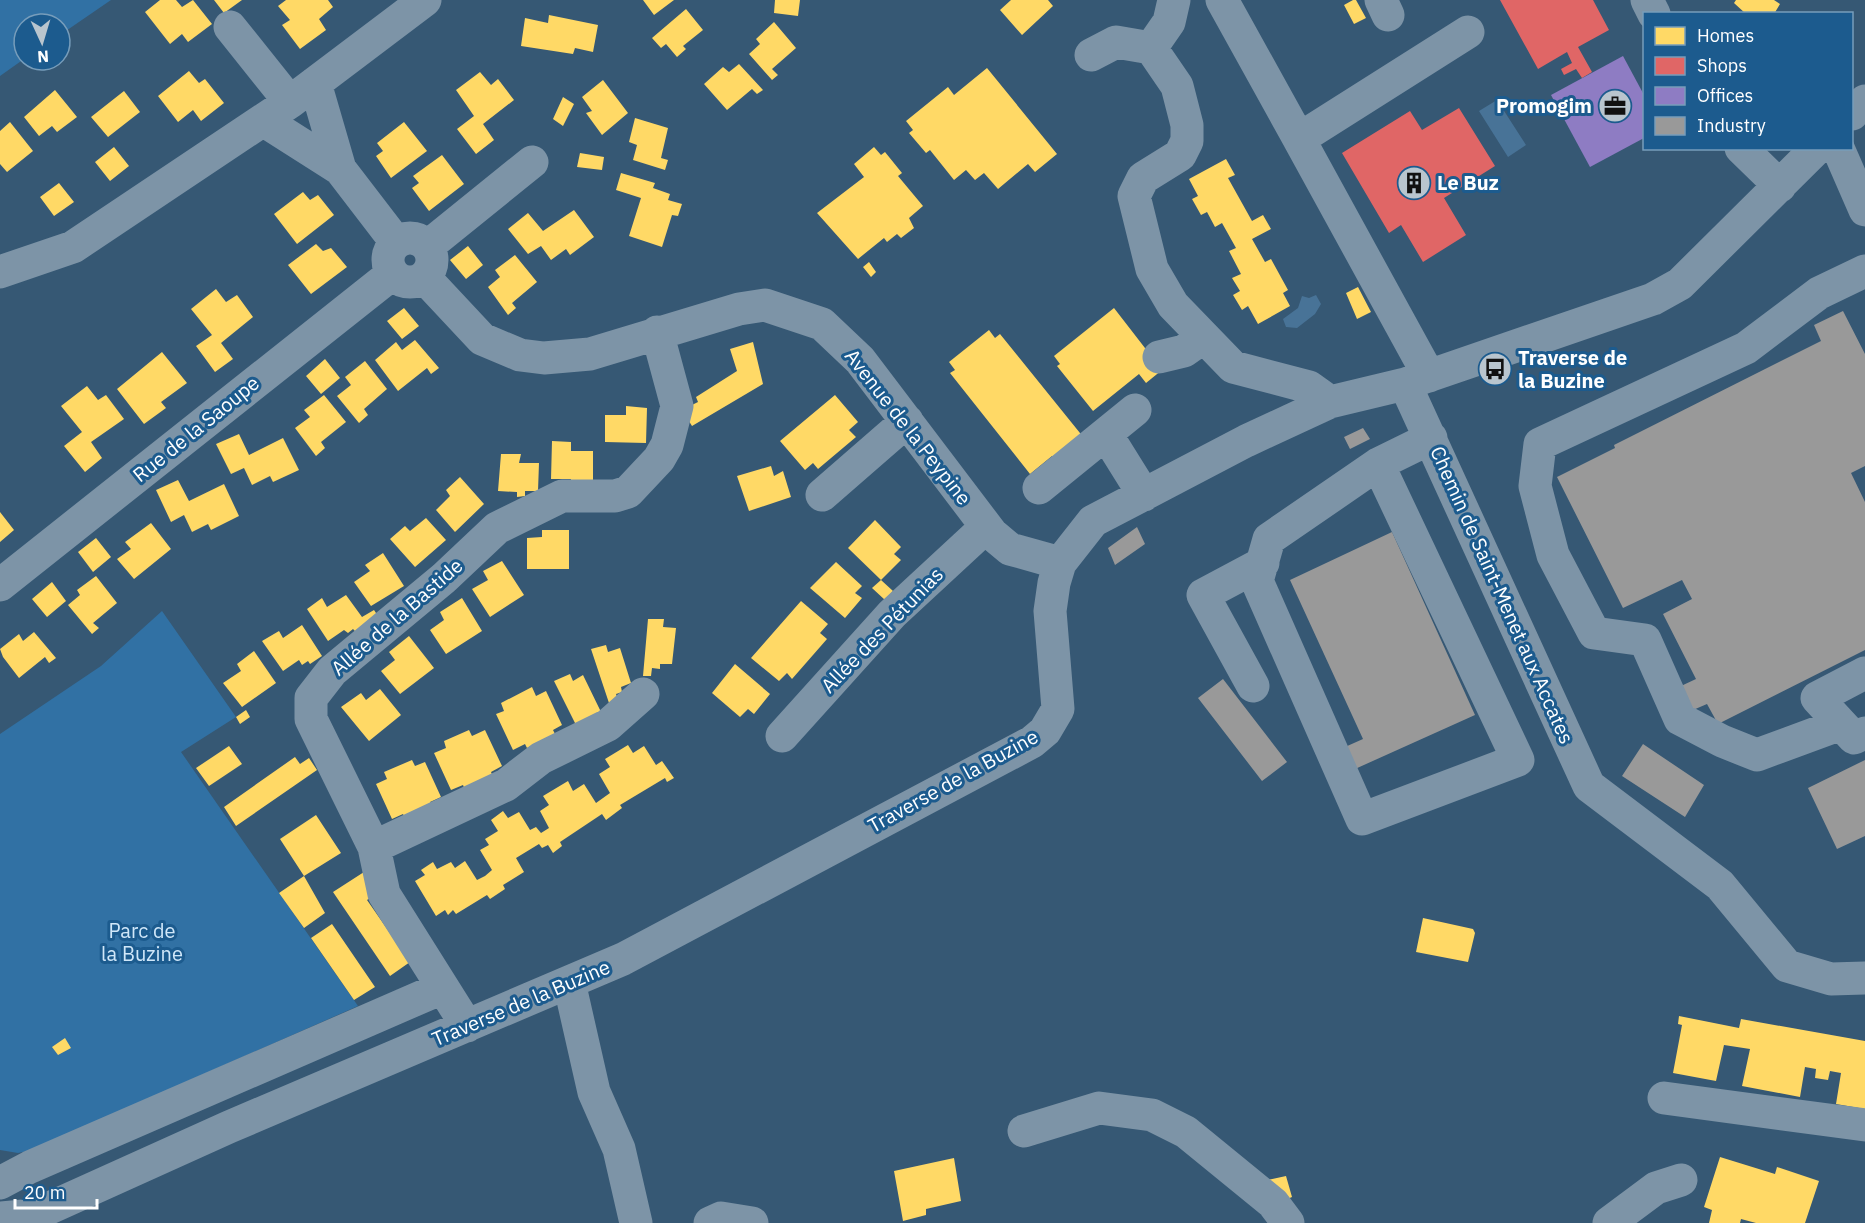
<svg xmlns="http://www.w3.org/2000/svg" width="1865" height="1223" font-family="'IBM Plex Sans',sans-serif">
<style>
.green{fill:#3171a4}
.water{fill:#487397}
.homes{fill:#ffd966}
.shops{fill:#e06666}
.offices{fill:#8e7cc3}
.industry{fill:#999}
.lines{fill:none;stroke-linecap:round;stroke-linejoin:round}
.minor{stroke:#7d94a7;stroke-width:33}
.labels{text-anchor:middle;stroke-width:6;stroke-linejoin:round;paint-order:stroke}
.poi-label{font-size:20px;font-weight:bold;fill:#fff;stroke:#1c5b8e;text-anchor:start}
.street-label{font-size:20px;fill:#fff;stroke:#1c5b8e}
.park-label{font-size:20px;fill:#d0e7f9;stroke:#1c5b8e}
</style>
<rect width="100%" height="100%" fill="#365874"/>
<path class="green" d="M0,0H111L60,35V24H24V59L0,76Z
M162,611L236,717L181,752L358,1006L32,1150L18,1153L0,1150V734L101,666Z"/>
<path class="water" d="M1497,100L1526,145L1508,157L1479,111Z
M1316,295L1321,304L1315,314L1297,328L1286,327L1283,319L1298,308L1302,296L1309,298Z"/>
<path class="homes" d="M160,0H176L182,7L193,0L212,24L188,42L182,34L170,44L145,12Z
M214,0H242L224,13Z
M286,0H328L333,7L319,19L326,30L300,49L282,25L290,20L278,6Z
M643,0H674L654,15Z
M775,0H800L798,16L774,13Z
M1011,0H1048L1053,6L1022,35L1000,10Z
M1353,0H1356L1366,18L1354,24L1344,5Z
M1736,0H1774L1780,4L1774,14H1746L1734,3Z
M686,9L703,30L683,46L686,49L677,57L666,44L661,48L652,38Z
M549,15L598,25L593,52L575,48L573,54L521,46L525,18L548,23Z
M774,22L796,48L772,69L778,75L772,80L749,54L760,44L756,39Z
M739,64L763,90L757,94L752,89L727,110L704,84L723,67L729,72Z
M987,68L1057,154L1035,172L1028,164L998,189L984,173L975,180L966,170L954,180L930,150L926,153L909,133L913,130L906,121L948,87L954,95Z
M189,71L199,83L205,79L224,103L201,121L193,110L178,122L158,96Z
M480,72L491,85L498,79L514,100L483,124L494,140L476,154L457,129L474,116L456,90Z
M603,80L628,113L602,135L586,113L592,111L582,97Z
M55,90L77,117L57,132L52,126L39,136L24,117Z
M124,91L140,112L108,137L91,117Z
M563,97L574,104L563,126L553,119Z
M635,118L668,128L661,158L668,160L665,170L633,160L637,145L629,142Z
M10,122L33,151L7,172L0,164V131Z
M404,122L427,151L391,178L376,156L383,151L377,143Z
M114,147L129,166L110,181L95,162Z
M874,147L881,155L885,152L902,173L898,176L923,206L909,218L914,228L901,238L897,234L887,242L884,238L858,259L817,213L864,177L854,164Z
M580,153L604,157L602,170L577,167Z
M442,155L464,184L429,211L412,188L419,183L413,176Z
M1226,159L1235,175L1228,178L1252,221L1263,215L1271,229L1252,239L1265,262L1271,259L1288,290L1283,293L1290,306L1258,324L1248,306L1242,310L1233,295L1240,291L1232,278L1241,274L1229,251L1236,248L1222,223L1215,227L1207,212L1201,215L1192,199L1198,196L1189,179Z
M621,173L655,183L653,188L670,194L668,200L682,204L678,216L672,215L662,247L629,236L641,198L616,190Z
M59,183L74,202L54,216L40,197Z
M303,192L310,200L318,195L334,215L297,244L274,214Z
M574,210L594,237L570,255L566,249L551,260L541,246L528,254L508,229L528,213L543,231Z
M316,244L323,251L331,248L347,267L311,294L288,265Z
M468,246L483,265L466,279L450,260Z
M515,255L537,282L512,303L516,308L508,315L488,287L500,277L495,270Z
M869,262L876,272L871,277L863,267Z
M1358,287L1371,312L1357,319L1346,293Z
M216,289L226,302L237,295L253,317L221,343L233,359L215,372L196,346L212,335L191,309Z
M404,308L419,326L402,339L387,321Z
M1114,308L1162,370L1146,383L1139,374L1093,411L1057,366L1060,364L1054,356Z
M989,330L995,338L1000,334L1084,438L1055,460L1052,456L1030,474L950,373L955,370L949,362Z
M415,340L439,368L431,374L427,368L398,391L375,360L396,342L402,350Z
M753,342L763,384L692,426L682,410L698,402L696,397L737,371L730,349Z
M162,352L187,383L161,402L166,408L144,424L117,389Z
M325,359L340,378L321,394L306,376Z
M365,361L387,389L364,409L368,415L359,423L337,396L351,385L345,377Z
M87,386L98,400L106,395L124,419L91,442L102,458L85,472L64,446L82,432L61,406Z
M324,395L346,422L321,442L325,448L316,456L295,428L310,417L304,410Z
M835,395L858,422L849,430L856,437L818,469L813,463L805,470L780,441Z
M626,406L647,408L646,443L605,442V415H626Z
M239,434L249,455L283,438L299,470L273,482L270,476L252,485L244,468L231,474L216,444Z
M552,441L571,442V451H593V481L570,485L571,479H551Z
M501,454H521L519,463H539L538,491H525V496L517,497V492L498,491Z
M771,466L774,476L783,471L791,497L749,511L737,476Z
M460,477L484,504L455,532L436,510L450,496L446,490Z
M178,480L189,501L224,484L239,516L211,530L208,524L192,532L184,515L171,522L156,490Z
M0,512L14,530L0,542Z
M426,518L446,540L415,567L390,539L405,526L410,531Z
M875,520L901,547L894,554L901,560L881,580L893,591L885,600L872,588L881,580L848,548Z
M151,523L171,549L134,579L117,559L131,549L125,542Z
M542,530H569V569H527V538L542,537Z
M96,538L111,557L93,572L78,552Z
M383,553L404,586L371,606L354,582L370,571L365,565Z
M502,561L524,595L490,617L472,589L488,580L483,571Z
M836,562L862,586L855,593L862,598L845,618L810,588Z
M96,576L117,603L93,623L99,628L92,634L68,605L80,595L77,590Z
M52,582L66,601L47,617L32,599Z
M346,595L362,617L374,610L378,616L356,632L353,629L348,633L344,630L328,641L307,609L322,598L327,607Z
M462,598L482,631L446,654L430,630L444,620L440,612Z
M801,601L828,624L820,633L827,639L792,679L787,673L779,681L751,658Z
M648,619H664L663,627L676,628L672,664H660V669L652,668L651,676H643Z
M302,625L322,656L310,664L308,661L302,665L299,660L283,671L262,641L279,631L283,638Z
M34,632L56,658L49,663L45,657L19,678L3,657L0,649L19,634L23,641Z
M409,636L434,668L400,694L381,671L395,660L389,652Z
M606,645L608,652L620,648L631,683L621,687L622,692L616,694L618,700L609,703L591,649Z
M254,651L276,683L242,707L223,683L241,671L237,664Z
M735,664L770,694L754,714L748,709L740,717L712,693Z
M570,674L573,681L583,675L601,712L579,731L554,681Z
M532,687L536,696L546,691L562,725L553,730L555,734L527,748L525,744L513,750L496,714L504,711L501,703Z
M380,689L401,715L369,741L341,707L361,693L366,700Z
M246,710L250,717L240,724L236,717Z
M469,730L472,736L485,730L502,766L491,772L493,777L465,790L463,785L451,790L434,753L446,748L444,741Z
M628,745L633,753L644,746L656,765L662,761L674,778L667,782L665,778L620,805L622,808L606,820L602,814L560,842L562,846L553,853L548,845L542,848L539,844L516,858L524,872L503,885L505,889L490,899L487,895L456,914L453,910L448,915L445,910L436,916L415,881L425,875L421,870L433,862L437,869L451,862L455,868L465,861L477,880L485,876L492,870L480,850L489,845L485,839L498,831L491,820L503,811L508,818L519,812L530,830L536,827L541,833L549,828L540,811L549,805L543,796L568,781L573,791L584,784L596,803L610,793L599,774L610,767L605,759Z
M229,746L242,764L209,786L196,768Z
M295,757L300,764L309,758L317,770L236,826L224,807Z
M412,760L415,766L425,762L441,797L430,802L432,807L406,820L403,814L392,819L376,784L387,779L384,772Z
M316,815L341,853L304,876L280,839Z
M364,872L370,898L367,900L410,962L390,976L333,892Z
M304,876L325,913L304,928L279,893Z
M1423,918L1473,929L1475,933L1468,962L1416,952Z
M332,924L375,987L354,1000L311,938Z
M1679,1016L1739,1028L1741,1019L1865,1041V1109L1836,1104L1841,1073L1830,1071L1828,1080L1815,1078L1816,1069L1805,1067L1800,1097L1742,1086L1750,1049L1724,1045L1716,1081L1673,1073L1682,1025L1678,1024Z
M65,1038L71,1048L58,1055L52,1047Z
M1720,1157L1775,1174L1777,1167L1819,1181L1805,1223H1756L1741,1219L1740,1223H1709L1712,1210L1704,1207Z
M954,1158L961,1201L926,1209V1215L903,1221L894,1171Z
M1286,1176L1292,1197L1280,1202L1259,1182Z"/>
<path class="shops" d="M1500,0H1593L1609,30L1578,47L1592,72L1582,78L1576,69L1564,75L1561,69L1572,63L1567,52L1538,69Z
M1459,108L1495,166L1444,198L1466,235L1423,262L1401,225L1389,233L1342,153L1410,111L1422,130Z"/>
<path class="offices" d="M1623,56L1644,95V138L1590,167L1551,95Z"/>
<path class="industry" d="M1843,311L1865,354V466L1851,473L1865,502V650L1718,724L1707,704L1693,710L1681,686L1696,679L1663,614L1692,599L1682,580L1623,608L1557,477L1615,448L1614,445L1821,341L1814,325Z
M1363,428L1370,439L1350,449L1344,437Z
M1137,527L1145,544L1115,565L1108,548Z
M1392,532L1475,715L1355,769L1345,747L1363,739L1290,580Z
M1223,679L1287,762L1262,781L1198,698Z
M1643,744L1704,785L1685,817L1622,776Z
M1865,760V836L1837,849L1808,788Z"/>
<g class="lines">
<path class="minor" d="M1222,0L1299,139
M1381,0L1388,15
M1647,0L1654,14
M230,27L290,102
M1151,48L1169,22L1174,0
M1091,55L1116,42L1151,48L1177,86L1187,125V141L1180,155L1143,178L1134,196L1152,269L1173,305L1233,367L1309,387L1330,402
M315,83L340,169
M1852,114L1865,101
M263,120L340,169L396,242
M1741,148L1780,186
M1838,148L1865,210
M388 260a22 22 0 1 1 44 0a22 22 0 1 1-44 0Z
M428,246L532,162
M0,272L73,247L290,102L425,0
M424,277L482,339L520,355L544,358L590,354L739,309L765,305L822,324L860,360L992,534L1010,549L1060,563
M1159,357L1184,351L1204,337
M1429,376L1299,139L1468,32
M1405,384L1589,786L1720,885L1787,966L1831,979L1865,978
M1106,434L1144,495
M1378,464L1518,760L1362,819L1257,581L1269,539L1378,464L1431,438
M1039,488L1135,410
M822,495L907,421
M0,585L392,274
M1865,673L1817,698L1854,738L1865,733
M1253,686L1203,595L1263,563
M1841,724L1757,755L1722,741L1680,719L1645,640L1594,633L1553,555L1535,486L1540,444L1746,348L1819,293L1865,271
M782,736L892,614L986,527
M374,847L506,785L541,758L608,725L643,694
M569,982L594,1092L619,1149L636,1223
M467,1026L384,894L374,847L311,719V698L332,671L444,578L497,528L562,496H615L628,492L659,459L667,445L677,406L657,332
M1664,1098L1865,1125
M1024,1131L1099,1108L1152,1115L1186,1132L1273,1203L1288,1223
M0,1183L30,1167L442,988
M0,1218L34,1215L229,1127L623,959L1032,742L1045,731L1058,709L1050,611L1054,583L1060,563L1093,521L1246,441L1330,402L1405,384L1653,299L1680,284L1817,148
M710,1223L721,1218L752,1223
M1609,1223L1656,1188L1681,1180"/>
</g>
<defs>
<symbol id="office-disc" viewBox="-11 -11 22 22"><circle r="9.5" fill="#b9c5ce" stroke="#1c5b8e"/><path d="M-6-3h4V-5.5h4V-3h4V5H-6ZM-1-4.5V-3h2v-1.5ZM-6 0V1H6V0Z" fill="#111"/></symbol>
<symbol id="building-disc" viewBox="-11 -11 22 22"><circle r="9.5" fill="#b9c5ce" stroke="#1c5b8e"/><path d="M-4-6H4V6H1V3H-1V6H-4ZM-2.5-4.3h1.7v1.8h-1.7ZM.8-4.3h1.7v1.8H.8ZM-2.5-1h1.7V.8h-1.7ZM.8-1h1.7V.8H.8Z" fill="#111"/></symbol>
<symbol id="bus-disc" viewBox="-11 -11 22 22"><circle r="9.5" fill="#b9c5ce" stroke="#1c5b8e"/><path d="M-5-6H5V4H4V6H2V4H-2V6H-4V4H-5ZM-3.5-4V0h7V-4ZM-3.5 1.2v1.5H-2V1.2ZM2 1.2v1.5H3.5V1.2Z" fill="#111"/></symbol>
</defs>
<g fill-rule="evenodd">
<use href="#office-disc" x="1596" y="87" width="38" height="38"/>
<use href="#building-disc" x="1395" y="164" width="38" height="38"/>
<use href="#bus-disc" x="1476" y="350" width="38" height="38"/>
</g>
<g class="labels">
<g class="poi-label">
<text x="1592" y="113" text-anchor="end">Promogim</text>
<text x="1437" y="190">Le Buz</text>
<text x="1518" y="365">Traverse de<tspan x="1518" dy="23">la Buzine</tspan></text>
</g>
<g class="street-label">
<text transform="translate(908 427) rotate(52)" y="7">Avenue de la Peypine</text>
<text transform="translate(196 429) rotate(-39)" y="7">Rue de la Saoupe</text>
<text transform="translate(1502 595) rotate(66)" y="7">Chemin de Saint-Menet aux Accates</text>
<text transform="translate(397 617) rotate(-41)" y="7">Allée de la Bastide</text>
<text transform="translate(882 630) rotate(-46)" y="7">Allée des Pétunias</text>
<text transform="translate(953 781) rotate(-29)" y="7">Traverse de la Buzine</text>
<text transform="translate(521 1003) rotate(-23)" y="7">Traverse de la Buzine</text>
</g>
<g class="park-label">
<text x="142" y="938">Parc de<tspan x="142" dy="23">la Buzine</tspan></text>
</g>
</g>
<rect x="1643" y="12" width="210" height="138" fill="#1c5b8e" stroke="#779dbb" stroke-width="1.5"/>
<rect x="1655" y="27" width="30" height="18" fill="#ffd966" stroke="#779dbb" stroke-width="1.5"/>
<text x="1697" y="42" font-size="18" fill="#ffffff">Homes</text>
<rect x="1655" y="57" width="30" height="18" fill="#e06666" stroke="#779dbb" stroke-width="1.5"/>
<text x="1697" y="72" font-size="18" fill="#ffffff">Shops</text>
<rect x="1655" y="87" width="30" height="18" fill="#8e7cc3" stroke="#779dbb" stroke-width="1.5"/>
<text x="1697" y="102" font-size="18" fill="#ffffff">Offices</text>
<rect x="1655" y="117" width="30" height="18" fill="#999999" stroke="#779dbb" stroke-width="1.5"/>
<text x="1697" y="132" font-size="18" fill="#ffffff">Industry</text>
<g transform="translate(42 42) rotate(176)"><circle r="28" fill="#1c5b8e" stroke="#779dbb" stroke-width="1.5"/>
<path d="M0-4.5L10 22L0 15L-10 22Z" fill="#b9c5ce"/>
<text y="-9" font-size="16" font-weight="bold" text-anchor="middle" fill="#ffffff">N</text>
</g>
<path d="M15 1199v9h82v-9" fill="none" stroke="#ffffff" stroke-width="3"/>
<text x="24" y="1199" font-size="18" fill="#ffffff" stroke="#1c5b8e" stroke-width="4.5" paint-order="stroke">20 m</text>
</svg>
